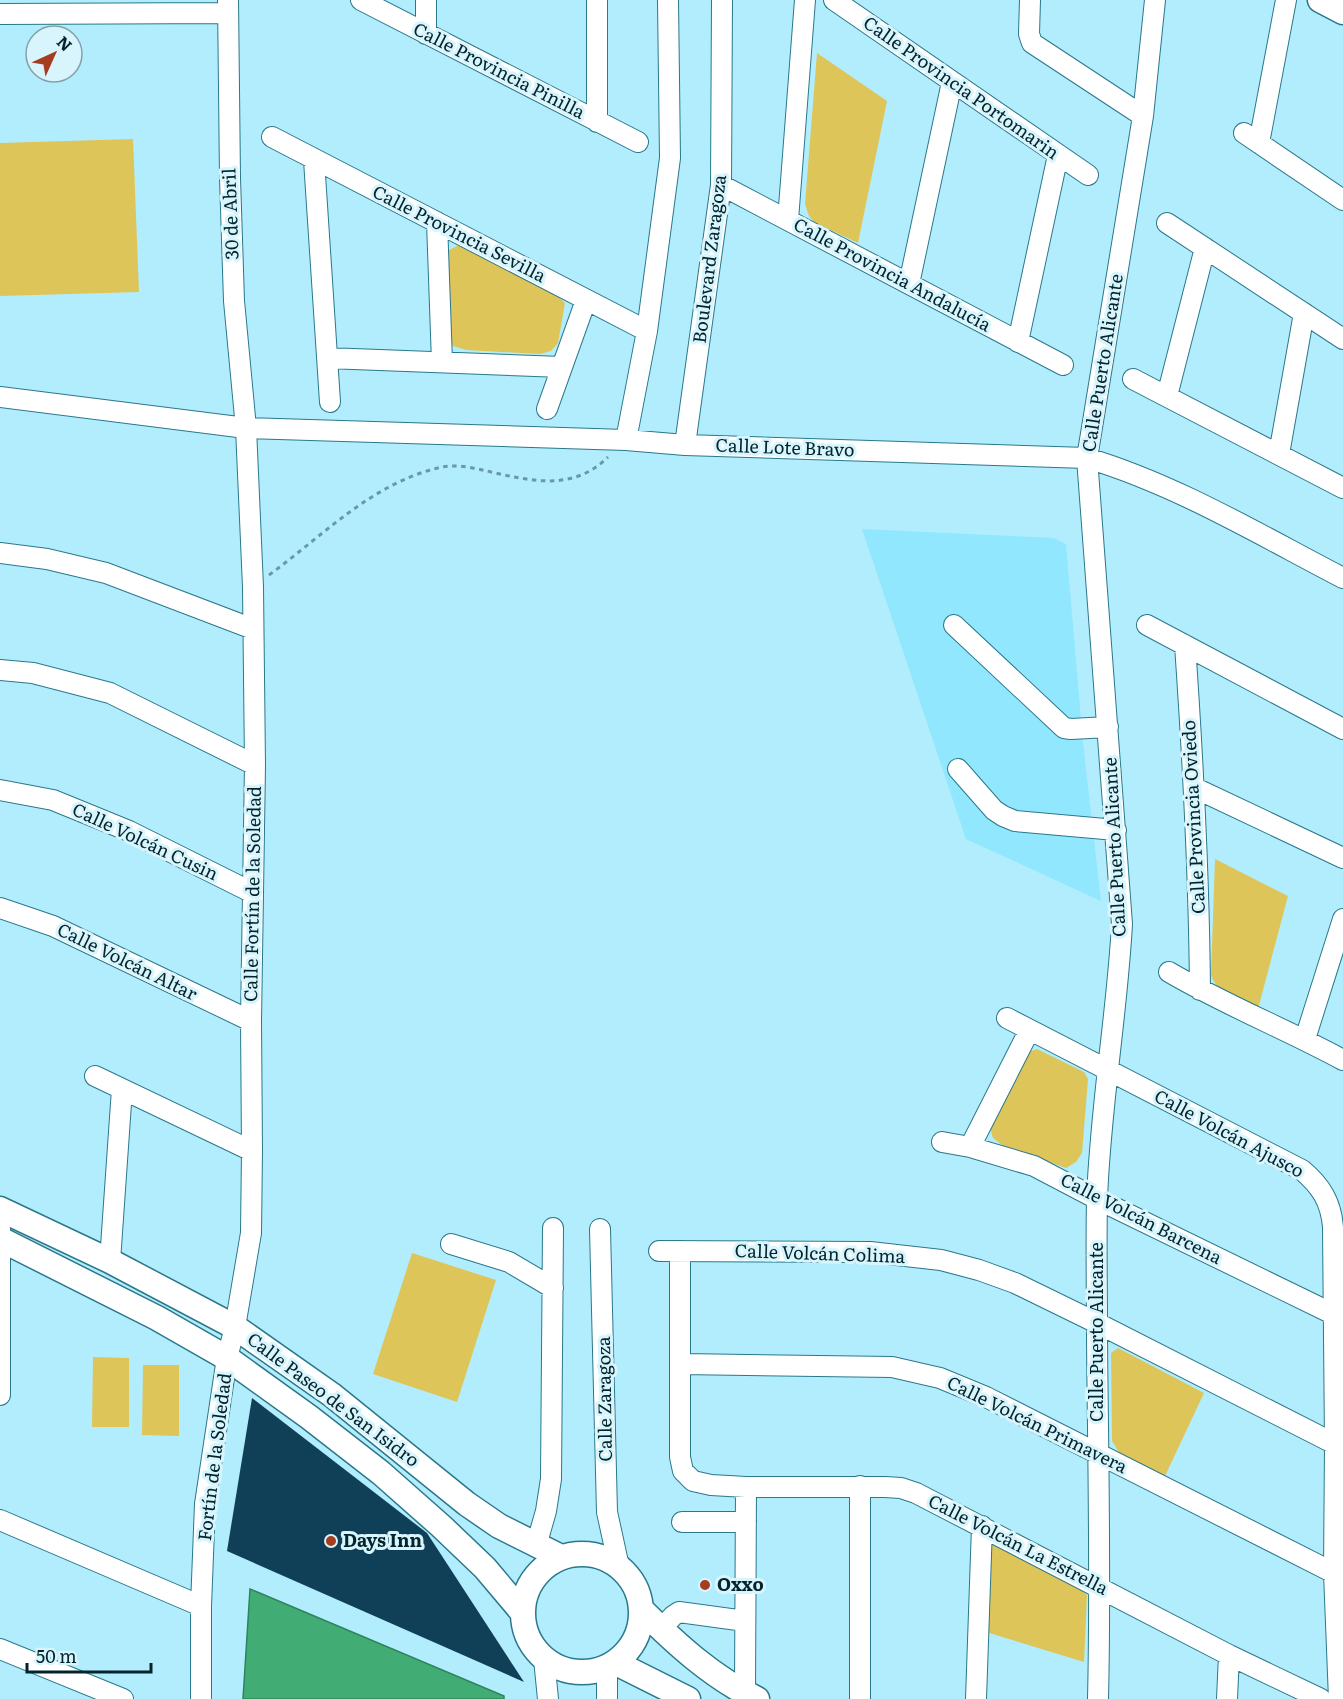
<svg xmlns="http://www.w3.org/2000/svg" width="1343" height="1699" font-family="Literata,serif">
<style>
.built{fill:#90e7fe}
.green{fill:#ddc559}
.water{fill:#41ad74;stroke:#2e845e;stroke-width:1.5}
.building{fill:#103f58}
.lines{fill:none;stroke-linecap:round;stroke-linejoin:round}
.minor-casing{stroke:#2a788b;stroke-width:22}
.major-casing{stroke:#2a788b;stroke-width:27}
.path{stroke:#6999a6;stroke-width:3;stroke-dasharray:4.5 4.5;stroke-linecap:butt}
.minor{stroke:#fff;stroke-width:20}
.major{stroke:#fff;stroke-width:24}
.poi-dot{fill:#a53d1e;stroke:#d8f5fd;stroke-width:2}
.labels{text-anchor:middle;stroke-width:6;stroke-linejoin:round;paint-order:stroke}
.street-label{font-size:18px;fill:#03242c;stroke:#d8f5fd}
.poi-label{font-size:18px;font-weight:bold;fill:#03242c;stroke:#d8f5fd;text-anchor:start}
</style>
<rect width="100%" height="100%" fill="#b2edfd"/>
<path class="built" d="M862,529L1054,538L1066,544L1083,743L1101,901L966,839Z"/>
<path class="green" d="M817,53L887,101L858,243L814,222L809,216L805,204Z
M133,139L139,292L0,296V143Z
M457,246H468L559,297L565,303L558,343L551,351L540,354L466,350L453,346L450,339L444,263L449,250Z
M1215,859L1288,896L1258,1009C1241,1001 1217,994 1211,975Z
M1037,1049L1084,1072L1088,1079L1082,1153L1076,1162L1066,1168L1002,1145L993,1138L990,1128L1028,1052Z
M412,1253L496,1280L457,1402L373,1374Z
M1118,1348L1204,1393L1165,1476L1120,1454L1112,1441L1111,1353Z
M93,1357L129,1358V1427H92Z
M143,1365H179V1436L142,1435Z
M996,1543L1079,1587L1087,1595L1084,1662L986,1632L991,1544Z"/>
<path class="water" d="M250,1589L504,1696V1699H243Z"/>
<path class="building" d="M252,1398L427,1533L524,1682L227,1551Z"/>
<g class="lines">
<defs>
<path id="minor" d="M361,0L638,142
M426,0V34
M834,0L1088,175
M1030,0L1029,34L1032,43L1143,116
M0,14L228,13
M597,122V0
M1244,133L1343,200
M272,137L647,331
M1259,143L1286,0
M314,160L330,402
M721,185L1063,365
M788,220L805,0
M437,222L442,362
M1167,223L1343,339
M909,284L952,82
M1018,342L1058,155
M327,358L562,367
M1133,379L1343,488
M1167,396L1205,248
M0,397L246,428L626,440L685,445L1087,458C1177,485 1260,535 1343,578
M547,409L586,300
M626,440L647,331L670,158L668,0
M685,445L721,185L722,0
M1279,454L1304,313
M0,553L47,559L106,573L253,629
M954,625L1064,728L1071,729L1108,727
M1147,625L1343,729
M1185,645C1193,760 1199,874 1200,990
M0,670L33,673L110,693L255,765
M958,769L994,810L1003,816L1015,821L1116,830
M1195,788L1343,858
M0,790L53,800L129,831L253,893
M0,908L53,926L251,1021
M1169,972C1225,1005 1286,1029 1343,1060
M1007,1018L1302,1170C1321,1186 1331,1202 1333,1227L1335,1444L1334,1573L1339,1699
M1305,1039L1343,919
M95,1076L252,1151
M942,1142L970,1147L1034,1166L1097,1199L1333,1314
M970,1147L1029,1031
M0,1212V1395
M600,1229L607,1512L619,1567
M451,1244L509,1262L553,1288
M659,1251L870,1252L941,1260L979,1270L1015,1283L1097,1323L1335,1444
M680,1251V1457L683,1471L693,1481L711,1485L746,1487H885L901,1488L916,1493L1229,1655L1321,1699
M110,1261L122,1089
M682,1364L892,1367L940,1378L986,1397L1334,1573
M860,1486V1699
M0,1520L201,1606
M682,1522H746
M536,1546L546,1511L551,1479L553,1228
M661,1629L673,1616L679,1612L745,1621
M0,1649L123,1699
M544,1659L548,1699
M745,1693L746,1487
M201,1699V1606L205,1504L227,1358L235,1327L251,1233L252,1151L251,1021L255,765L253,587L246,428L234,301L230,178L228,0
M607,1699V1668
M976,1699L982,1526
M1098,1699C1101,1578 1098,1457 1097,1336C1097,1291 1096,1245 1097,1200C1100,1108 1117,1016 1122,924L1087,458L1143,116L1155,0
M1227,1699L1229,1655"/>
<path id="major" d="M1320,0L1343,12
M0,1209L110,1261L235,1327L332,1395L467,1504L499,1526L561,1557
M0,1239L157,1318L227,1358L309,1417L381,1473L441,1526L485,1568L522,1612
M523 1613a59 59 0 1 1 118 0a59 59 0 1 1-118 0Z
M641,1609C676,1644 712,1677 757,1699
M616,1663L688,1699"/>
</defs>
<use href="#minor" class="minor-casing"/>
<use href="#major" class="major-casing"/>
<path class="path" d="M269,575C324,535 373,482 442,467C457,464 473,468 487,471C530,481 573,492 608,457"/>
<use href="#minor" class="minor"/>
<use href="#major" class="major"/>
</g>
<g class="poi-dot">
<circle cx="331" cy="1541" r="6"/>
<circle cx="705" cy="1585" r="6"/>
</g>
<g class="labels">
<g class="street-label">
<text transform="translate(499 71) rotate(27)" y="6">Calle Provincia Pinilla</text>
<text transform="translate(961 88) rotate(35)" y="6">Calle Provincia Portomarin</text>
<text transform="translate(231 214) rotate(-92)" y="6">30 de Abril</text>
<text transform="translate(459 234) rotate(27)" y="6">Calle Provincia Sevilla</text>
<text transform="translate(710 259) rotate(-83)" y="6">Boulevard Zaragoza</text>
<text transform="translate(892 275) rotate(28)" y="6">Calle Provincia Andalucía</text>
<text transform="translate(1103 363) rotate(-81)" y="6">Calle Puerto Alicante</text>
<text transform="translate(785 448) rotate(2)" y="6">Calle Lote Bravo</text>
<text transform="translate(1194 817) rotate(-93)" y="6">Calle Provincia Oviedo</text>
<text transform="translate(145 842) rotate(25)" y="6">Calle Volcán Cusin</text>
<text transform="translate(1115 847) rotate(-93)" y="6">Calle Puerto Alicante</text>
<text transform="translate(253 894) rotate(-89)" y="6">Calle Fortín de la Soledad</text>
<text transform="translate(127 962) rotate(26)" y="6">Calle Volcán Altar</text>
<text transform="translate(1229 1134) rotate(28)" y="6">Calle Volcán Ajusco</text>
<text transform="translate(1141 1219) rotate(27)" y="6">Calle Volcán Barcena</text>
<text transform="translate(820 1254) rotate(2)" y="6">Calle Volcán Colima</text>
<text transform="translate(1097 1332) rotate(-90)" y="6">Calle Puerto Alicante</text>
<text transform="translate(605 1399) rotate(-91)" y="6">Calle Zaragoza</text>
<text transform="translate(333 1400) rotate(37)" y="6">Calle Paseo de San Isidro</text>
<text transform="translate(1037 1425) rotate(26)" y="6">Calle Volcán Primavera</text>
<text transform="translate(215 1457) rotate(-83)" y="6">Fortín de la Soledad</text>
<text transform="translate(1018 1545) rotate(27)" y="6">Calle Volcán La Estrella</text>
</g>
<g class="poi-label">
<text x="343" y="1547">Days Inn</text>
<text x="717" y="1591">Oxxo</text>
</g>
</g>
<g transform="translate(54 54) rotate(45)"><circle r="28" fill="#d8f5fd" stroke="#83a1a9" stroke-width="1.5"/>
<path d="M0-4.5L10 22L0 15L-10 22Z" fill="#a53d1e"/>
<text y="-9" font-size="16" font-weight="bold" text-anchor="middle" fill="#03242c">N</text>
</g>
<path d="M27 1663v9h124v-9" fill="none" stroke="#03242c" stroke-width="3"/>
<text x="36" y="1663" font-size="18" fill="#03242c" stroke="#d8f5fd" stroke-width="4.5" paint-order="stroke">50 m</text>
</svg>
